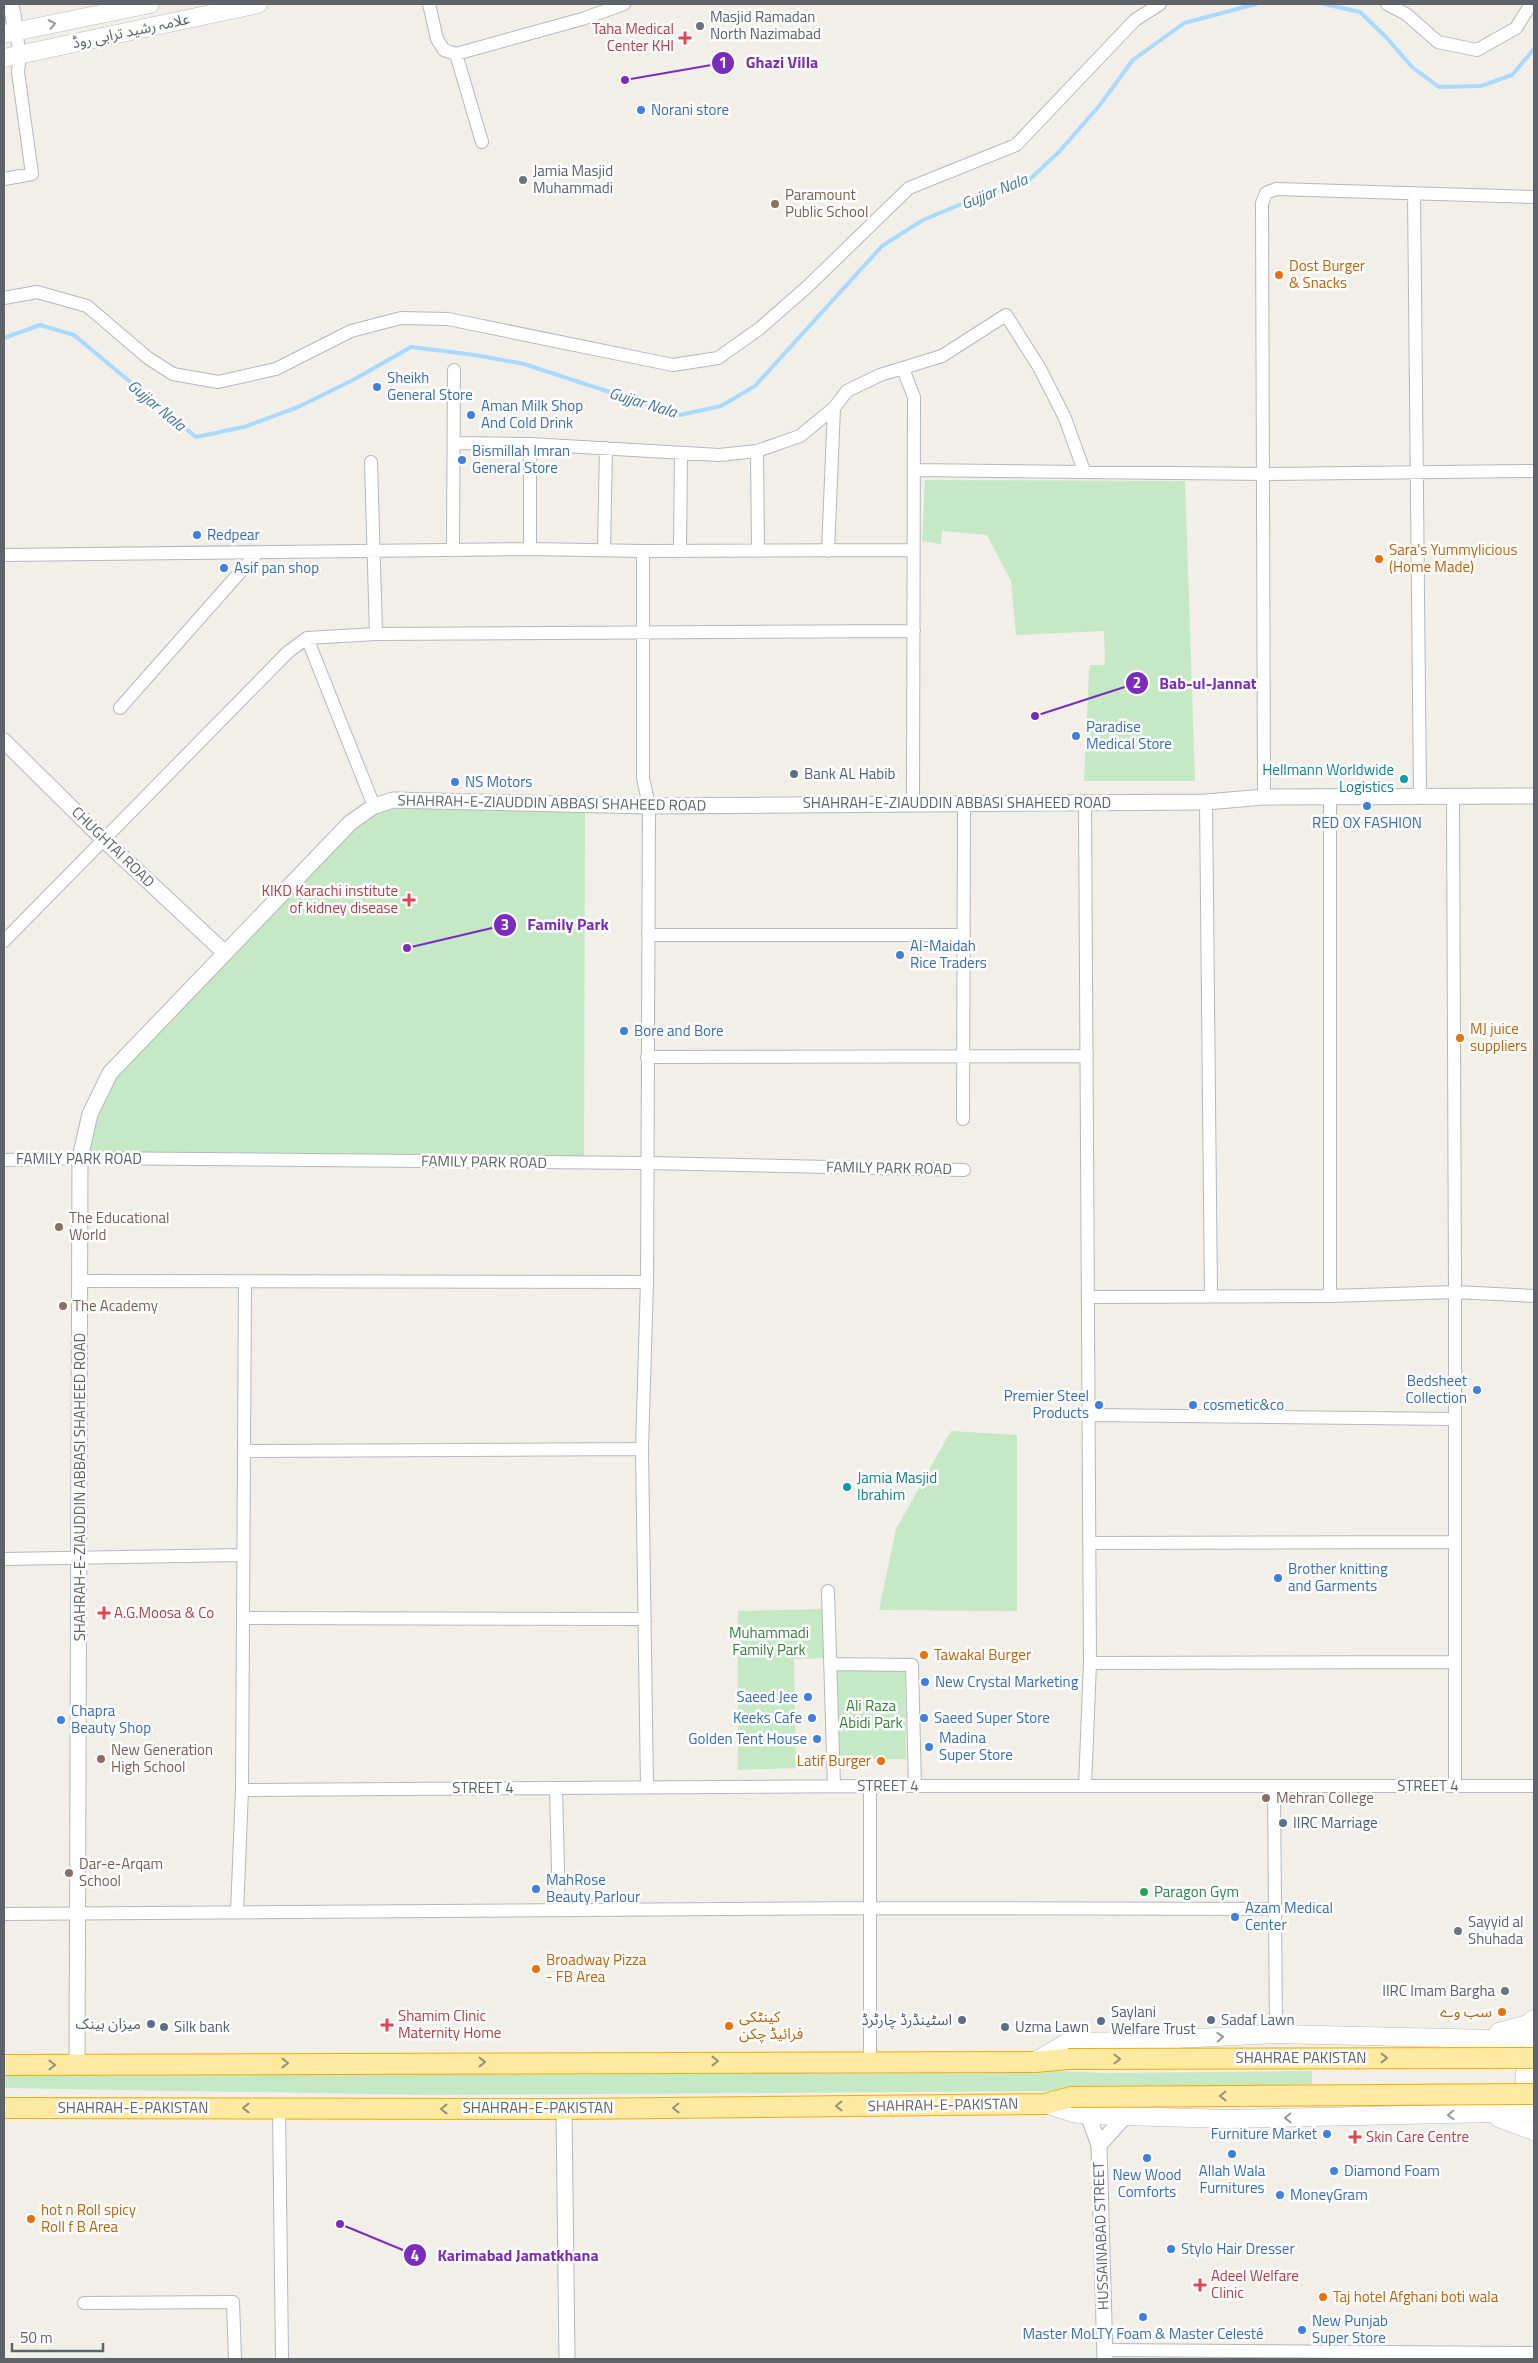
<svg xmlns="http://www.w3.org/2000/svg" width="1538" height="2363" font-family="'Titillium Web','Noto Sans Arabic',sans-serif">
<style>
.green{fill:#c5e8c5}
.lines{fill:none;stroke-linecap:round;stroke-linejoin:round}
.stream{stroke:#aadaff;stroke-width:4}
.minor-casing{stroke:#b5b8bc;stroke-width:14}
.tertiary-casing{stroke:#b5b8bc;stroke-width:17}
.secondary-casing{stroke:#b6babf;stroke-width:19}
.trunk-casing{stroke:#f9ab00;stroke-width:22}
.minor{stroke:#fff;stroke-width:12}
.tertiary{stroke:#fff;stroke-width:15}
.secondary{stroke:#fff;stroke-width:18}
.trunk{stroke:#feeaa1;stroke-width:20}
.trunk-bridge-casing{stroke:#f9ab00;stroke-width:22;stroke-linecap:butt}
.trunk-bridge{stroke:#feeaa1;stroke-width:20}
.oneway{stroke:#979a9d}
.oneway2{stroke:#97927c}
.worship-dot{fill:#6b7280;stroke:#fff;stroke-width:2}
.health-dot{fill:#e0444e;stroke:#fff;stroke-width:2}
.shop-dot{fill:#3f7fe0;stroke:#fff;stroke-width:2}
.education-dot{fill:#8d6e63;stroke:#fff;stroke-width:2}
.food-dot{fill:#e8710a;stroke:#fff;stroke-width:2}
.service-dot{fill:#5c6f8a;stroke:#fff;stroke-width:2}
.culture-dot{fill:#0f9aa8;stroke:#fff;stroke-width:2}
.leisure-dot{fill:#2e9e5b;stroke:#fff;stroke-width:2}
.labels{text-anchor:middle;stroke-width:5;stroke-linejoin:round;paint-order:stroke}
.worship-label{font-size:15px;fill:#5b616d;stroke:#fff;text-anchor:start}
.health-label{font-size:15px;fill:#be3a42;stroke:#fff;text-anchor:start}
.street-label{font-size:15px;fill:#5f6368;stroke:#fff}
.shop-label{font-size:15px;fill:#366cbe;stroke:#fff;text-anchor:start}
.education-label{font-size:15px;fill:#785e54;stroke:#fff;text-anchor:start}
.food-label{font-size:15px;fill:#c56008;stroke:#fff;text-anchor:start}
.culture-label{font-size:15px;fill:#0d838f;stroke:#fff;text-anchor:end}
.service-label{font-size:15px;fill:#4e5e75;stroke:#fff;text-anchor:start}
.park-label{font-size:15px;fill:#348238;stroke:#fff}
.leisure-label{font-size:15px;fill:#27864d;stroke:#fff;text-anchor:start}
.water-label{font-size:16px;font-style:italic;fill:#4174aa;stroke:#fff}
.leader{fill:none;stroke:#7b2cbf;stroke-width:2}
.callout-dot{fill:#7b2cbf;stroke:#fff;stroke-width:2}
.mark-label{font-size:15px;text-anchor:middle;font-weight:bold;fill:#fff}
.callout-label{font-size:16px;text-anchor:middle;font-weight:bold;fill:#7b2cbf;stroke:#fff;stroke-width:5;stroke-linejoin:round;paint-order:stroke}
</style>
<rect width="100%" height="100%" fill="#f1efe8"/>
<path class="green" d="M925,480L1185,481L1195,781H1084L1089,673L1090,665H1105L1104,631L1016,635L1011,581L987,535L942,531L941,544L922,541Z
M585,804L584,1163L80,1158L110,1073L374,806Z
M951,1431L1017,1435V1611L879,1610L896,1529Z
M825,1609V1658L794,1659L796,1768L738,1770V1611Z
M836,1670H905L906,1759L837,1760Z
M1024,2070L1106,2073L1312,2071V2084L1076,2091L429,2095L4,2088V2073Z"/>
<g class="lines">
<path class="stream" d="M1324,4L1360,12L1386,37L1412,67L1439,87L1481,86L1512,75L1534,49
M4,338L40,325L74,335L196,437L244,427L298,407L353,380L411,347L475,355L524,364L680,415L721,406L755,386L882,246L923,220L988,193L1030,179L1059,152L1099,106L1133,60L1184,23L1256,4"/>
<defs>
<path id="minor" d="M429,4L437,39L444,50L456,54L582,19L624,4
M1387,4L1406,14L1438,42L1477,50L1516,28L1531,4
M456,54L482,142
M4,179L32,174L18,72L20,54L16,32
M1414,193L1420,795
M4,298L37,292L87,306L148,358L173,374L218,382L276,369L351,331L401,318L448,319L673,365L718,358L759,329L807,287L909,188L1016,145L1135,20L1160,4
M903,369L914,397L913,804
M454,443L530,444L719,455L757,451L800,436L834,408L847,391L880,375L942,356L1006,315L1039,367L1065,418L1084,471
M530,444V549
M757,451L758,550
M371,462L376,634
M914,470L1264,474L1534,471
M453,549L454,370
M604,550L606,448
M680,550L681,453
M643,551V778L649,806L647,1282L642,1449L647,1787
M828,551L834,408
M4,555L530,549L643,551L913,550
M307,638L374,806
M120,708L257,553
M1453,796L1455,1292V1786
M1264,797L1262,203L1266,193L1276,189L1534,197
M1330,797V1296
M1206,802L1211,1296
M648,935H964
M4,941L288,652L307,638L376,634L914,631
M647,1057L1087,1056
M963,1119L964,803
M4,1160L80,1158L647,1163L964,1170
M80,1281L647,1282
M1088,1297L1330,1296L1455,1292L1534,1296
M1089,1415L1455,1419
M244,1451L642,1449
M1089,1543L1455,1542
M4,1559L243,1555
M828,1591L834,1786
M243,1618L645,1619
M1090,1663L1455,1662
M830,1664L912,1665L915,1786
M1085,1786L1090,1663L1085,802
M1274,1786L1276,2034
M556,1788L559,1910
M242,1790L870,1786H1534
M237,1912L242,1790L245,1282
M4,1914L869,1908L1274,1909
M870,2061V1786
M279,2108L282,2359
M84,2303L233,2302L235,2359
M1105,2350L1534,2353"/>
<path id="tertiary" d="M11,4L16,32
M4,741L103,839L224,952
M77,2065L80,1158L90,1114L110,1073L350,823L374,806L393,800L649,806L1206,802L1264,797L1534,796
M564,2109L567,2359
M1088,2115L1099,2145L1105,2359
M1099,2145L1126,2115"/>
<path id="secondary" d="M4,34L150,4
M4,58L258,4
M1499,2032L1528,2024L1534,2019
M1035,2061L1068,2042L1137,2041L1276,2034L1492,2039L1534,2037
M1045,2104L1073,2113L1088,2115L1229,2119L1534,2112
M1533,2107C1521,2087 1523,2065 1534,2046
M1499,2118L1534,2131"/>
<path id="trunk" d="M4,2065L1035,2062L1068,2059
M4,2108L564,2109L1045,2104L1071,2097"/>
</defs>
<use href="#minor" class="minor-casing"/>
<use href="#tertiary" class="tertiary-casing"/>
<use href="#secondary" class="secondary-casing"/>
<use href="#trunk" class="trunk-casing"/>
<use href="#minor" class="minor"/>
<use href="#tertiary" class="tertiary"/>
<use href="#secondary" class="secondary"/>
<use href="#trunk" class="trunk"/>
<defs>
<path id="trunk-bridge" d="M1068,2059L1534,2058
M1071,2097L1534,2094"/>
</defs>
<use href="#trunk-bridge" class="trunk-bridge-casing"/>
<use href="#trunk-bridge" class="trunk-bridge"/>
</g>
<defs><path id="oneway-chevron" d="M-2-3.5L2.5 0L-2 3.5" fill="none" stroke-width="1.6" stroke-linecap="round" stroke-linejoin="round" transform="scale(1.25)"/></defs>
<g class="oneway">
<use href="#oneway-chevron" transform="translate(52 24) rotate(-12)"/>
<use href="#oneway-chevron" transform="translate(1220 2037) rotate(-3)"/>
<use href="#oneway-chevron" transform="translate(1451 2115) rotate(178)"/>
<use href="#oneway-chevron" transform="translate(1288 2118) rotate(179)"/>
</g>
<g class="oneway2">
<use href="#oneway-chevron" transform="translate(1384 2058)"/>
<use href="#oneway-chevron" transform="translate(1117 2059)"/>
<use href="#oneway-chevron" transform="translate(715 2061)"/>
<use href="#oneway-chevron" transform="translate(482 2062)"/>
<use href="#oneway-chevron" transform="translate(285 2063)"/>
<use href="#oneway-chevron" transform="translate(52 2065)"/>
<use href="#oneway-chevron" transform="translate(1223 2096) rotate(179)"/>
<use href="#oneway-chevron" transform="translate(839 2106) rotate(179)"/>
<use href="#oneway-chevron" transform="translate(246 2108) rotate(-180)"/>
<use href="#oneway-chevron" transform="translate(676 2108) rotate(179)"/>
<use href="#oneway-chevron" transform="translate(444 2109) rotate(180)"/>
</g>
<g class="worship-dot">
<circle cx="700" cy="26" r="5"/>
<circle cx="523" cy="180" r="5"/>
<circle cx="1458" cy="1931" r="5"/>
<circle cx="1505" cy="1991" r="5"/>
</g>
<g class="health-dot">
<path d="M682.5 30.5h5v5h5v5h-5v5h-5v-5h-5v-5h5z"/>
<path d="M406.5 892.5h5v5h5v5h-5v5h-5v-5h-5v-5h5z"/>
<path d="M101.5 1605.5h5v5h5v5h-5v5h-5v-5h-5v-5h5z"/>
<path d="M384.5 2017.5h5v5h5v5h-5v5h-5v-5h-5v-5h5z"/>
<path d="M1352.5 2129.5h5v5h5v5h-5v5h-5v-5h-5v-5h5z"/>
<path d="M1197.5 2277.5h5v5h5v5h-5v5h-5v-5h-5v-5h5z"/>
</g>
<g class="shop-dot">
<circle cx="641" cy="110" r="5"/>
<circle cx="377" cy="387" r="5"/>
<circle cx="471" cy="415" r="5"/>
<circle cx="462" cy="460" r="5"/>
<circle cx="197" cy="535" r="5"/>
<circle cx="224" cy="568" r="5"/>
<circle cx="1076" cy="736" r="5"/>
<circle cx="455" cy="782" r="5"/>
<circle cx="1367" cy="806" r="5"/>
<circle cx="900" cy="955" r="5"/>
<circle cx="624" cy="1031" r="5"/>
<circle cx="1477" cy="1390" r="5"/>
<circle cx="1099" cy="1405" r="5"/>
<circle cx="1193" cy="1405" r="5"/>
<circle cx="1278" cy="1578" r="5"/>
<circle cx="925" cy="1682" r="5"/>
<circle cx="808" cy="1697" r="5"/>
<circle cx="812" cy="1718" r="5"/>
<circle cx="924" cy="1718" r="5"/>
<circle cx="61" cy="1720" r="5"/>
<circle cx="817" cy="1739" r="5"/>
<circle cx="929" cy="1747" r="5"/>
<circle cx="536" cy="1889" r="5"/>
<circle cx="1235" cy="1917" r="5"/>
<circle cx="1327" cy="2134" r="5"/>
<circle cx="1232" cy="2154" r="5"/>
<circle cx="1147" cy="2158" r="5"/>
<circle cx="1334" cy="2171" r="5"/>
<circle cx="1280" cy="2195" r="5"/>
<circle cx="1171" cy="2249" r="5"/>
<circle cx="1143" cy="2317" r="5"/>
<circle cx="1302" cy="2330" r="5"/>
</g>
<g class="education-dot">
<circle cx="775" cy="204" r="5"/>
<circle cx="59" cy="1227" r="5"/>
<circle cx="63" cy="1306" r="5"/>
<circle cx="101" cy="1759" r="5"/>
<circle cx="1266" cy="1798" r="5"/>
<circle cx="69" cy="1873" r="5"/>
</g>
<g class="food-dot">
<circle cx="1279" cy="275" r="5"/>
<circle cx="1379" cy="559" r="5"/>
<circle cx="1460" cy="1038" r="5"/>
<circle cx="924" cy="1655" r="5"/>
<circle cx="881" cy="1761" r="5"/>
<circle cx="536" cy="1969" r="5"/>
<circle cx="1502" cy="2012" r="5"/>
<circle cx="729" cy="2026" r="5"/>
<circle cx="31" cy="2219" r="5"/>
<circle cx="1323" cy="2297" r="5"/>
</g>
<g class="service-dot">
<circle cx="794" cy="774" r="5"/>
<circle cx="1283" cy="1823" r="5"/>
<circle cx="962" cy="2020" r="5"/>
<circle cx="1211" cy="2020" r="5"/>
<circle cx="1101" cy="2021" r="5"/>
<circle cx="151" cy="2024" r="5"/>
<circle cx="164" cy="2027" r="5"/>
<circle cx="1005" cy="2027" r="5"/>
</g>
<g class="culture-dot">
<circle cx="1404" cy="779" r="5"/>
<circle cx="847" cy="1487" r="5"/>
</g>
<circle class="leisure-dot" cx="1144" cy="1892" r="5"/>
<g class="labels">
<g class="worship-label">
<text x="710" y="22">Masjid Ramadan<tspan x="710" dy="17">North Nazimabad</tspan></text>
<text x="533" y="176">Jamia Masjid<tspan x="533" dy="17">Muhammadi</tspan></text>
<text x="1468" y="1927">Sayyid al<tspan x="1468" dy="17">Shuhada</tspan></text>
<text x="1495" y="1996" text-anchor="end">IIRC Imam Bargha</text>
</g>
<g class="health-label">
<text x="674" y="34" text-anchor="end">Taha Medical<tspan x="674" dy="17">Center KHI</tspan></text>
<text x="398" y="896" text-anchor="end">KIKD Karachi institute<tspan x="398" dy="17">of kidney disease</tspan></text>
<text x="114" y="1618">A.G.Moosa &amp; Co</text>
<text x="398" y="2021">Shamim Clinic<tspan x="398" dy="17">Maternity Home</tspan></text>
<text x="1366" y="2142">Skin Care Centre</text>
<text x="1211" y="2281">Adeel Welfare<tspan x="1211" dy="17">Clinic</tspan></text>
</g>
<g class="street-label">
<text transform="translate(131 31) rotate(-12)" y="5">علامہ رشید ترابی روڈ</text>
<text transform="translate(552 803) rotate(1)" y="5">SHAHRAH-E-ZIAUDDIN ABBASI SHAHEED ROAD</text>
<text x="957" y="808">SHAHRAH-E-ZIAUDDIN ABBASI SHAHEED ROAD</text>
<text transform="translate(113 847) rotate(44)" y="5">CHUGHTAI ROAD</text>
<text x="79" y="1164">FAMILY PARK ROAD</text>
<text transform="translate(484 1162) rotate(1)" y="5">FAMILY PARK ROAD</text>
<text transform="translate(889 1168) rotate(1)" y="5">FAMILY PARK ROAD</text>
<text transform="translate(80 1487) rotate(-90)" y="5">SHAHRAH-E-ZIAUDDIN ABBASI SHAHEED ROAD</text>
<text x="888" y="1791">STREET 4</text>
<text x="1428" y="1791">STREET 4</text>
<text x="483" y="1793">STREET 4</text>
<text x="1301" y="2063">SHAHRAE PAKISTAN</text>
<text transform="translate(943 2105) rotate(-1)" y="5">SHAHRAH-E-PAKISTAN</text>
<text x="133" y="2113">SHAHRAH-E-PAKISTAN</text>
<text x="538" y="2113">SHAHRAH-E-PAKISTAN</text>
<text transform="translate(1101 2236) rotate(-92)" y="5">HUSSAINABAD STREET</text>
</g>
<g class="shop-label">
<text x="651" y="115">Norani store</text>
<text x="387" y="383">Sheikh<tspan x="387" dy="17">General Store</tspan></text>
<text x="481" y="411">Aman Milk Shop<tspan x="481" dy="17">And Cold Drink</tspan></text>
<text x="472" y="456">Bismillah Imran<tspan x="472" dy="17">General Store</tspan></text>
<text x="207" y="540">Redpear</text>
<text x="234" y="573">Asif pan shop</text>
<text x="1086" y="732">Paradise<tspan x="1086" dy="17">Medical Store</tspan></text>
<text x="465" y="787">NS Motors</text>
<text x="1367" y="828" text-anchor="middle">RED OX FASHION</text>
<text x="910" y="951">Al-Maidah<tspan x="910" dy="17">Rice Traders</tspan></text>
<text x="634" y="1036">Bore and Bore</text>
<text x="1467" y="1386" text-anchor="end">Bedsheet<tspan x="1467" dy="17">Collection</tspan></text>
<text x="1089" y="1401" text-anchor="end">Premier Steel<tspan x="1089" dy="17">Products</tspan></text>
<text x="1203" y="1410">cosmetic&amp;co</text>
<text x="1288" y="1574">Brother knitting<tspan x="1288" dy="17">and Garments</tspan></text>
<text x="935" y="1687">New Crystal Marketing</text>
<text x="798" y="1702" text-anchor="end">Saeed Jee</text>
<text x="71" y="1716">Chapra<tspan x="71" dy="17">Beauty Shop</tspan></text>
<text x="802" y="1723" text-anchor="end">Keeks Cafe</text>
<text x="934" y="1723">Saeed Super Store</text>
<text x="939" y="1743">Madina<tspan x="939" dy="17">Super Store</tspan></text>
<text x="807" y="1744" text-anchor="end">Golden Tent House</text>
<text x="546" y="1885">MahRose<tspan x="546" dy="17">Beauty Parlour</tspan></text>
<text x="1245" y="1913">Azam Medical<tspan x="1245" dy="17">Center</tspan></text>
<text x="1317" y="2139" text-anchor="end">Furniture Market</text>
<text x="1232" y="2176" text-anchor="middle">Allah Wala<tspan x="1232" dy="17">Furnitures</tspan></text>
<text x="1344" y="2176">Diamond Foam</text>
<text x="1147" y="2180" text-anchor="middle">New Wood<tspan x="1147" dy="17">Comforts</tspan></text>
<text x="1290" y="2200">MoneyGram</text>
<text x="1181" y="2254">Stylo Hair Dresser</text>
<text x="1312" y="2326">New Punjab<tspan x="1312" dy="17">Super Store</tspan></text>
<text x="1143" y="2339" text-anchor="middle">Master MoLTY Foam &amp; Master Celesté</text>
</g>
<g class="education-label">
<text x="785" y="200">Paramount<tspan x="785" dy="17">Public School</tspan></text>
<text x="69" y="1223">The Educational<tspan x="69" dy="17">World</tspan></text>
<text x="73" y="1311">The Academy</text>
<text x="111" y="1755">New Generation<tspan x="111" dy="17">High School</tspan></text>
<text x="1276" y="1803">Mehran College</text>
<text x="79" y="1869">Dar-e-Arqam<tspan x="79" dy="17">School</tspan></text>
</g>
<g class="food-label">
<text x="1289" y="271">Dost Burger<tspan x="1289" dy="17">&amp; Snacks</tspan></text>
<text x="1389" y="555">Sara's Yummylicious<tspan x="1389" dy="17">(Home Made)</tspan></text>
<text x="1470" y="1034">MJ juice<tspan x="1470" dy="17">suppliers</tspan></text>
<text x="934" y="1660">Tawakal Burger</text>
<text x="871" y="1766" text-anchor="end">Latif Burger</text>
<text x="546" y="1965">Broadway Pizza<tspan x="546" dy="17">- FB Area</tspan></text>
<text x="1492" y="2017" text-anchor="end">سب وے</text>
<text x="739" y="2022">کینٹکی<tspan x="739" dy="17">فرائیڈ چکن</tspan></text>
<text x="41" y="2215">hot n Roll spicy<tspan x="41" dy="17">Roll f B Area</tspan></text>
<text x="1333" y="2302">Taj hotel Afghani boti wala</text>
</g>
<g class="culture-label">
<text x="1394" y="775">Hellmann Worldwide<tspan x="1394" dy="17">Logistics</tspan></text>
<text x="857" y="1483" text-anchor="start">Jamia Masjid<tspan x="857" dy="17">Ibrahim</tspan></text>
</g>
<g class="service-label">
<text x="804" y="779">Bank AL Habib</text>
<text x="1293" y="1828">IIRC Marriage</text>
<text x="1111" y="2017">Saylani<tspan x="1111" dy="17">Welfare Trust</tspan></text>
<text x="952" y="2025" text-anchor="end">اسٹینڈرڈ چارٹرڈ</text>
<text x="1221" y="2025">Sadaf Lawn</text>
<text x="141" y="2029" text-anchor="end">میزان بینک</text>
<text x="174" y="2032">Silk bank</text>
<text x="1015" y="2032">Uzma Lawn</text>
</g>
<g class="park-label">
<text x="769" y="1638">Muhammadi<tspan x="769" dy="17">Family Park</tspan></text>
<text x="871" y="1711">Ali Raza<tspan x="871" dy="17">Abidi Park</tspan></text>
</g>
<g class="leisure-label">
<text x="1154" y="1897">Paragon Gym</text>
</g>
<g class="water-label">
<text transform="translate(994 191) rotate(-22)" y="6">Gujjar Nala</text>
<text transform="translate(643 402) rotate(17)" y="6">Gujjar Nala</text>
<text transform="translate(157 405) rotate(40)" y="6">Gujjar Nala</text>
</g>
</g>
<path class="leader" d="M625 80L723 63M1035 716L1137 683M407 948L505 925M340 2224L415 2255"/>
<g class="callout-dot">
<circle cx="625" cy="80" r="5"/>
<circle cx="1035" cy="716" r="5"/>
<circle cx="407" cy="948" r="5"/>
<circle cx="340" cy="2224" r="5"/>
<circle cx="723" cy="63" r="12"/>
<circle cx="1137" cy="683" r="12"/>
<circle cx="505" cy="925" r="12"/>
<circle cx="415" cy="2255" r="12"/>
</g>
<g class="mark-label">
<text x="723" y="68">1</text>
<text x="1137" y="688">2</text>
<text x="505" y="930">3</text>
<text x="415" y="2261">4</text>
</g>
<g class="callout-label">
<text x="782" y="68">Ghazi Villa</text>
<text x="1208" y="689">Bab-ul-Jannat</text>
<text x="568" y="930">Family Park</text>
<text x="518" y="2261">Karimabad Jamatkhana</text>
</g>
<rect width="1538" height="2363" fill="none" stroke="#5f6368" stroke-width="10"/>
<path d="M12 2343v8h91v-8" fill="none" stroke="#5f6368" stroke-width="2.5"/>
<text x="20" y="2343" font-size="15" fill="#5f6368" stroke="#ffffff" stroke-width="4" paint-order="stroke">50 m</text>
</svg>
